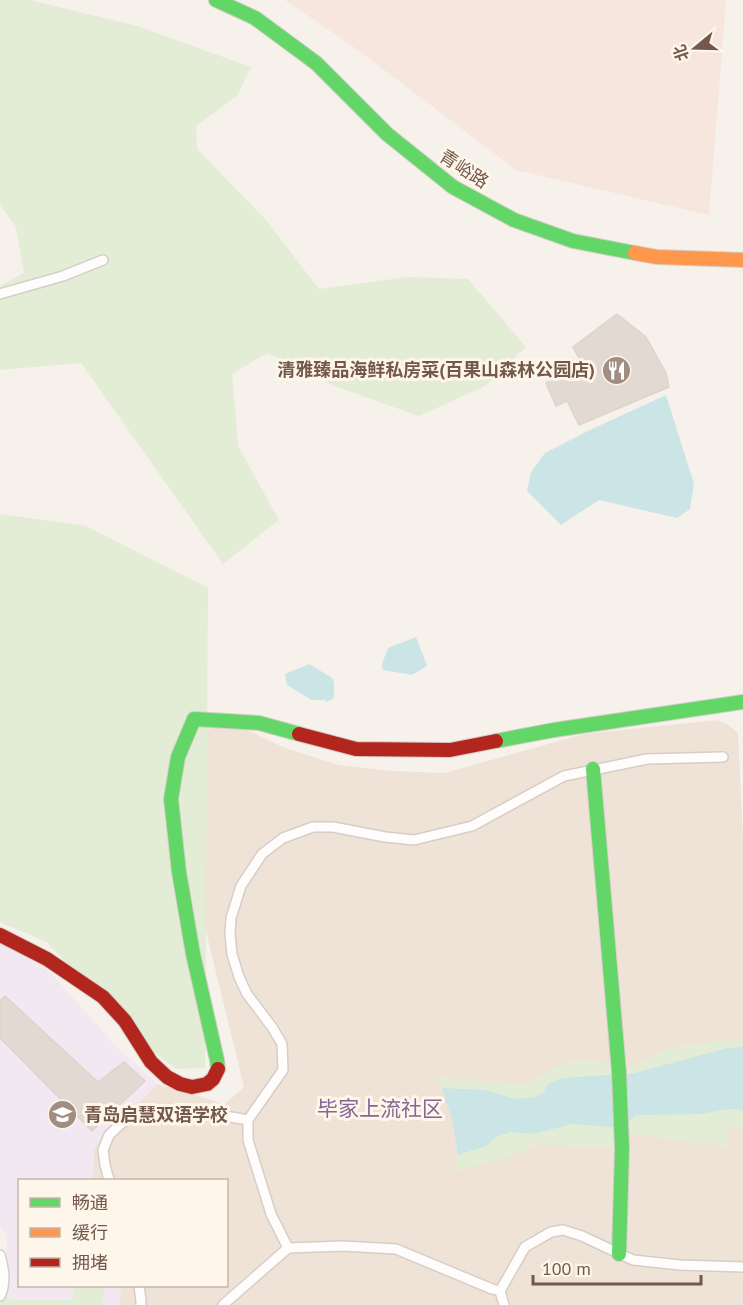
<svg xmlns="http://www.w3.org/2000/svg" width="743" height="1305" font-family="'PT Sans','Noto Sans SC',sans-serif">
<style>
.residential{fill:#efe3d7}
.commercial{fill:#f6e6dd}
.education{fill:#f2e8f2}
.green{fill:#e3edd5}
.water{fill:#cbe4e6}
.building{fill:#e2d9d2;stroke:#dfd4cc;stroke-width:1.5}
.lines{fill:none;stroke-linecap:round;stroke-linejoin:round}
.street-casing{stroke:#d5cec8;stroke-width:12}
.fast-casing{stroke:#d5cdc6;stroke-width:16}
.slow-casing{stroke:#d5cdc6;stroke-width:16}
.jam-casing{stroke:#d5cdc6;stroke-width:16}
.street{stroke:#fefdfc;stroke-width:9}
.fast{stroke:#63d668;stroke-width:14}
.slow{stroke:#ff974d;stroke-width:14}
.jam{stroke:#b3261e;stroke-width:14}
.labels{text-anchor:middle;stroke-width:6;stroke-linejoin:round;paint-order:stroke}
.street-label{font-size:18px;fill:#73584b;stroke:#fef6ea}
.poi-label{font-size:18px;font-weight:bold;fill:#73584b;stroke:#fef6ea;text-anchor:end}
.quarter-label{font-size:21px;fill:#856697;stroke:#fef6ea}
</style>
<rect width="100%" height="100%" fill="#f6f1ea"/>
<path class="residential" d="M717,720L728,725L738,733L743,838V1305H107L104,1286H226V1180H93L94,1147L157,1084L225,1104L244,1087L192,874L199,734L211,727L228,724L248,730L285,748L339,765L393,771L445,773L584,734Z"/>
<path class="commercial" d="M285,0H726L709,215L516,170L358,50Z"/>
<path class="education" d="M0,944L16,951L51,973L114,1044L157,1084L94,1147L93,1180H20V1286H121L120,1305H5L7,1236L0,1225Z"/>
<path class="green" d="M0,0H30L137,26L251,67L237,96L196,126L197,149L266,220L319,289L407,277L468,279L526,347L485,386L419,416L337,387L267,353L232,374L238,446L279,520L223,564L81,363L0,370V286L24,273L16,227L0,205Z
M0,514L86,526L208,588L205,1068L176,1069L139,1041L47,942L0,922Z
M743,1040V1129L726,1130L728,1147L629,1134L615,1149L537,1144L507,1158L456,1171C460,1140 450,1105 437,1077L525,1084L549,1070L564,1063L581,1060L596,1061L630,1068L670,1048L696,1043Z
M0,1280L10,1300H73V1286H105L102,1305H0Z"/>
<path class="water" d="M666,395L694,484L690,509L677,518L599,500L561,525L527,491L531,472L545,453L592,429Z
M416,637L427,666L412,675L383,670L382,664L388,648Z
M309,664L332,678L334,683V698L327,702L325,700H312L287,685L285,674Z
M743,1047V1110L729,1109L702,1114L637,1115L631,1120L612,1127L573,1124L533,1134L510,1132L496,1137L486,1146L458,1155L453,1123L442,1088L485,1090L515,1099L535,1097L543,1093L548,1084L563,1078L635,1073L727,1048Z"/>
<path class="building" d="M617,314L646,337L666,373L669,387L579,425L567,401L556,406L546,383L571,367L581,362L573,347Z
M5,996L98,1082L124,1062L145,1081L92,1131L0,1038V1001Z"/>
<g class="lines">
<defs>
<path id="street" d="M0,294L63,276L103,260
M109,1180L105,1165L103,1150L109,1135L122,1123L134,1116L151,1117L197,1111L248,1120
M288,1248L271,1214L248,1140V1120L283,1070L282,1044L272,1027L247,994L239,977L232,954L230,934L231,918L241,886L262,854L283,838L313,827H333L385,837L414,840L472,826L564,776L647,759L723,757
M0,1255C4,1268 6,1284 0,1296
M139,1286L141,1300V1305
M223,1305L288,1248L343,1246L396,1249L492,1289L500,1291
M504,1305L500,1291L525,1247L551,1232L563,1230L582,1236L633,1260L680,1265L743,1267"/>
<path id="fast" d="M216,0L255,18L316,63L387,134L453,187L514,220L573,241L635,253
M496,741L554,730L743,702
M593,769L619,1072L622,1149L619,1254
M218,1069L217,1060L193,954L179,872L171,799L178,757L194,719L259,723L299,734"/>
<path id="slow" d="M635,253L657,257L743,260"/>
<path id="jam" d="M299,734L356,749L450,750L496,741
M0,935L47,959L103,997L125,1021L151,1062L167,1077L180,1084L192,1087L207,1084L213,1079L218,1069"/>
</defs>
<use href="#street" class="street-casing"/>
<use href="#fast" class="fast-casing"/>
<use href="#slow" class="slow-casing"/>
<use href="#jam" class="jam-casing"/>
<use href="#street" class="street"/>
<use href="#fast" class="fast"/>
<use href="#slow" class="slow"/>
<use href="#jam" class="jam"/>
</g>
<defs>
<symbol id="restaurant-disc" viewBox="-11 -11 22 22"><circle r="9.5" fill="#a18e83" stroke="#fef6ea"/><path d="M-5-6h1v4h1v-4h1v4h1v-4h1v5L-1.5 .5V6h-2V.5L-5-1ZM5-6V6H3V1.5H1.5Q1.5-4 5-6Z" fill="#fff"/></symbol>
<symbol id="school-disc" viewBox="-11 -11 22 22"><circle r="9.5" fill="#a18e83" stroke="#fef6ea"/><path d="M0-5L7-2L0 1L-7-2ZM-4 1L0 2.5L4 1V4Q0 6-4 4Z" fill="#fff"/></symbol>
</defs>
<g fill-rule="evenodd">
<use href="#restaurant-disc" x="600" y="354" width="33" height="33"/>
<use href="#school-disc" x="46" y="1098" width="33" height="33"/>
</g>
<g class="labels">
<g class="street-label">
<text transform="translate(464 169) rotate(33)" y="6">青峪路</text>
</g>
<g class="poi-label">
<text x="595" y="376">清雅臻品海鲜私房菜(百果山森林公园店)</text>
<text x="84" y="1121" text-anchor="start">青岛启慧双语学校</text>
</g>
<g class="quarter-label">
<text x="380" y="1116">毕家上流社区</text>
</g>
</g>
<rect x="18" y="1179" width="210" height="108" fill="#fef6ea" stroke="#c6b7aa" stroke-width="1.5"/>
<rect x="30" y="1198" width="30" height="9" fill="#63d668" stroke="#c6b7aa" stroke-width="1.5"/>
<text x="72" y="1209" font-size="18" fill="#73584b">畅通</text>
<rect x="30" y="1228" width="30" height="9" fill="#ff974d" stroke="#c6b7aa" stroke-width="1.5"/>
<text x="72" y="1239" font-size="18" fill="#73584b">缓行</text>
<rect x="30" y="1258" width="30" height="9" fill="#b3261e" stroke="#c6b7aa" stroke-width="1.5"/>
<text x="72" y="1269" font-size="18" fill="#73584b">拥堵</text>
<g transform="translate(695 48) rotate(251)" stroke="#fef6ea" stroke-width="4.5" paint-order="stroke">
<path d="M0-4.5L10 22L0 15L-10 22Z" fill="#73584b"/>
<text y="-9" font-size="16" font-weight="bold" text-anchor="middle" fill="#73584b">北</text>
</g>
<path d="M533 1275v9h168v-9" fill="none" stroke="#73584b" stroke-width="3"/>
<text x="542" y="1275" font-size="18" fill="#73584b" stroke="#fef6ea" stroke-width="4.5" paint-order="stroke">100 m</text>
</svg>
